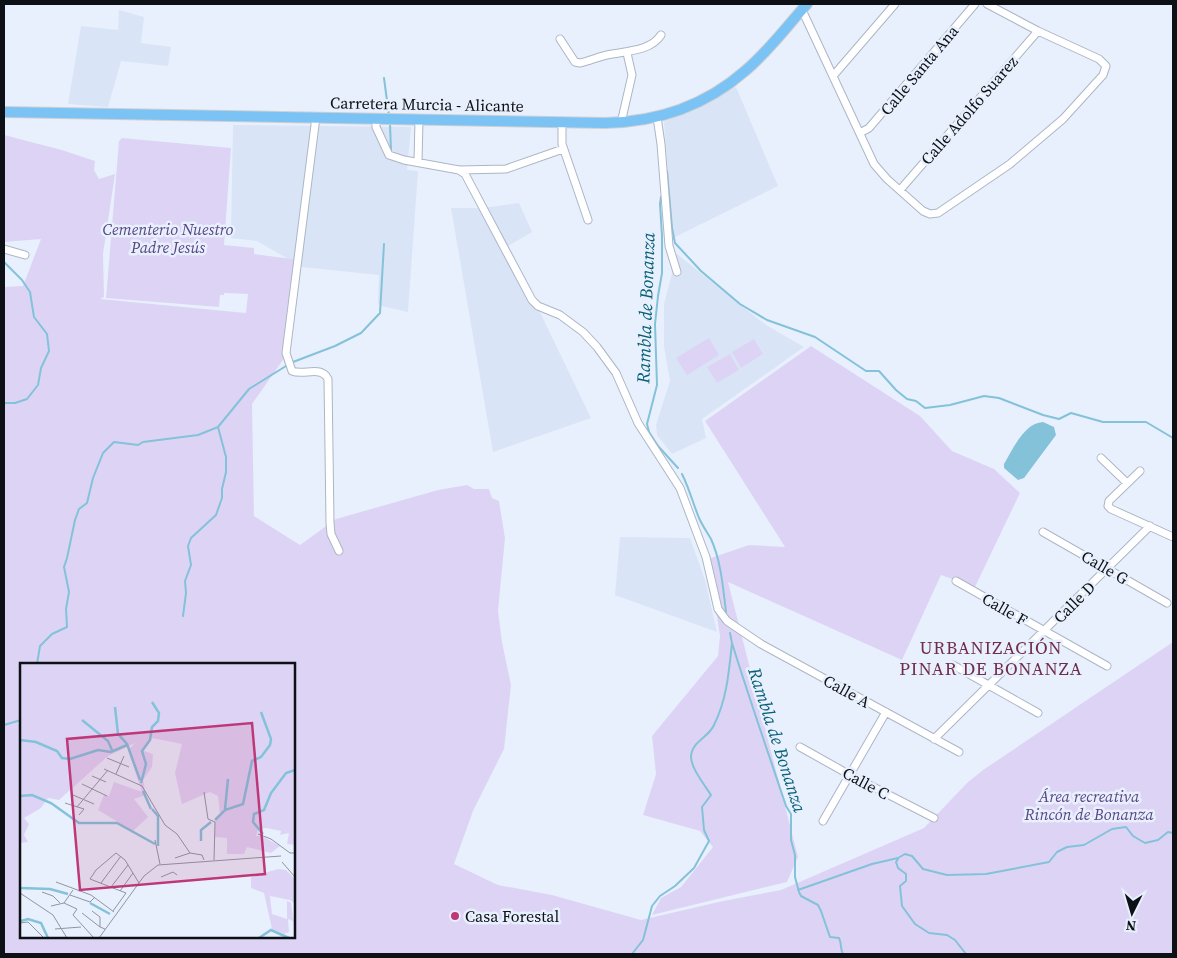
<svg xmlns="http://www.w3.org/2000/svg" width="1177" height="958" font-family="'Source Serif 4',serif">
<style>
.built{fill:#d9e4f6}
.green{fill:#ddd4f5;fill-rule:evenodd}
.water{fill:#83c2d9}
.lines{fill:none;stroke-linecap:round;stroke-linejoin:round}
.stream{stroke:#83c2d9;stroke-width:2}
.minor-casing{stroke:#acb6c5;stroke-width:9}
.highway-casing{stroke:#cfcfd0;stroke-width:12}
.minor{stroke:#fff;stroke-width:7}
.highway{stroke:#7bc2f5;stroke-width:10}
.poi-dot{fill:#be3879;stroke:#e8f0fd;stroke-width:2}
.labels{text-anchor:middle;stroke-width:5;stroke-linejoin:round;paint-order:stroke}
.street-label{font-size:16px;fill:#0d1015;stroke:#e8f0fd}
.park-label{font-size:16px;font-style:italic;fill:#5b4584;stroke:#e8f0fd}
.poi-label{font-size:16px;fill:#0d1015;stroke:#e8f0fd;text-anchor:start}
.water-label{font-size:18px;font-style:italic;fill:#065f76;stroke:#e8f0fd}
.neighbourhood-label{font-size:18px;letter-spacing:1px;fill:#702d4b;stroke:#e8f0fd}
.inset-river{fill:none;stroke:#83c2d9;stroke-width:2.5}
.inset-road{fill:none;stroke:#9096a0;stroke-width:1}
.view{fill:#be3879;fill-opacity:0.15;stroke:#be3879;stroke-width:2.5}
.inset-edge{fill:none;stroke:#0d1015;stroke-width:2.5}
</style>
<rect width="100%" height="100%" fill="#e8f0fd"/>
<path class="built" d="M119,10L144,17L141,43L171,47L168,66L121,61L108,107L68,104L81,26L118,30Z
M736,87L778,186L673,238L664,122Z
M233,125L411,127L407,170L418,171L408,312L381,306L378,303L379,275L302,267L257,241L231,238Z
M519,203L532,232L508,246L591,418L493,452L451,208H482Z
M677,254L766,325L804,347L702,419L706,438L672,454L657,435L656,425L670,381L664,346V304Z
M620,537L690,538L705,580L717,632L615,595Z"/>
<path class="green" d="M4,135L62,150L95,161L94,170L99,179L115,174L103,254L104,297L100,299L246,313L248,294L224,293V295H220L219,307L106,298L119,141L122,138L231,148L224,245L254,248V254L299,260L285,357L252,404L254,516L300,545L336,519L438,490L467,485L474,489H489L492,498L499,501L505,538L498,611L502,642L511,685L504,749L473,811L454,864L498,885L552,895L641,920L723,901L781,890L924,828L967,783L983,770L1173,642V954H4V287L23,286L41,239L4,242ZM21,664H294V937H21Z
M709,338L719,355L687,375L676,358Z
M754,339L763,354L741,368L732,352Z
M811,346L920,416L952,451L994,469L1020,493L975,587L941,575L902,660L728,582L798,857L787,882L652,915L661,898L681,887L713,847L700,831L643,815L656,774L652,736L718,656L720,636L708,559L749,545L785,547L705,421Z
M730,354L739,370L717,383L707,367Z"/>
<path class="water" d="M1043,422L1054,427L1056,435L1024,478L1018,480L1004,468V464C1013,449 1024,423 1043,422Z"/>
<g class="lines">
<path class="stream" d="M384,78L389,116
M390,124L391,151
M667,171L672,228L675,243L701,271L740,304L767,320L815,337L866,371H879L896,390L907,399L916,401L925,408L950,405L984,396L999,398L1043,415L1059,419L1071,413L1103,422H1146L1173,438
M661,197L660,204L662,236V273L658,296L655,324L657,385L647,424L649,432L658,446L678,468
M4,262L22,280L30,292L34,317L47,334L49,351L41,368L38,385L27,399L15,403H4
M293,362L335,346L361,333L380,313L384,244
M682,474C689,488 693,503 699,518C702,525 707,532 711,539C721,561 723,587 726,612
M183,616L186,593L185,581L191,565L188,546L191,538L216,515L222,498V489L226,472V457L218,427
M730,633L732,643C749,698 768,752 786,806L791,814V840L795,855V877L799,892L801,896L818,905L821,911L830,937L839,938C842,944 840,949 843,954
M37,664L40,646L52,634L67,627L66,609L69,592L64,567L67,558L75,520L79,509L87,503L93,478L103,453L114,442L138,445L143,442L198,435L218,427L249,389L286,366
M4,725L21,720
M898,859L896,862L898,868L906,874V881L900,886L902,906L915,924L929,933L947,935L955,940L966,954
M798,890L872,864L898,858L905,854L912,856L923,869L947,875L986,874L1049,862L1057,852L1067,847L1084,845L1112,829L1126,827L1133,836L1145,843L1158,840L1168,832L1173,833
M632,954L643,940L652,906L660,896L675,886L694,868L709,841L704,830L702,807L711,795C704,784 690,767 691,755C693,741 709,737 714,725C727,699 729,671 732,643"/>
<defs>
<path id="minor" d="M802,10L874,164L887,179L923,211L930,214L938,213L1010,164L1063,119L1103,75L1106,66L1099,59L1038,31L987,4
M560,39L575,62L580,63C589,61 598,57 607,55C624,51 650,52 661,35
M833,76L895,4
M316,117L286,353L292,371C304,376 321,365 328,379L330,523L331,534L339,551
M657,117L661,144L669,246L677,272
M376,119V127L389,155L404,160L459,170L465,174L532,300L538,306L560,315L583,332L597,347L616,373L638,423L680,488L706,557L718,609L727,621L761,644L959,752
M562,122V144L588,220
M621,123L632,75L627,53
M860,133L869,128L975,4
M418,162L419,120
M460,170L506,169L563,149
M900,190L1038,31
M4,249L25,255
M1101,458L1127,483
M1140,471L1109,501L1108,506L1111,509L1173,537
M1043,532L1167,603
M956,581L1107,666
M953,665L1038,713
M934,739L1150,526
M800,747L850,775L934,818
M823,821L886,712"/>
<path id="highway" d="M4,112L605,123C657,122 705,106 745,71C768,52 787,26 807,4"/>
</defs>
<use href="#minor" class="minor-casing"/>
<use href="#highway" class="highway-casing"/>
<use href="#minor" class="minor"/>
<use href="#highway" class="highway"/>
</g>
<circle class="poi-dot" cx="455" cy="916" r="5"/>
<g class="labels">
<g class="street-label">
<text transform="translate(919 70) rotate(-50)" y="6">Calle Santa Ana</text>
<text transform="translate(427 104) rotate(1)" y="6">Carretera Murcia - Alicante</text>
<text transform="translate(969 110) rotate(-49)" y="6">Calle Adolfo Suarez</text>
<text transform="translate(1105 567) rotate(30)" y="6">Calle G</text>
<text transform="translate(1074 602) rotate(-45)" y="6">Calle D</text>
<text transform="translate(1005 609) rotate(30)" y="6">Calle F</text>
<text transform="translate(847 691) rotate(29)" y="6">Calle A</text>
<text transform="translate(866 783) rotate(28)" y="6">Calle C</text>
</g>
<g class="park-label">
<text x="168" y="235">Cementerio Nuestro<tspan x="168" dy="18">Padre Jesús</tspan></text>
<text x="1089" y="802">Área recreativa<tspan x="1089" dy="18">Rincón de Bonanza</tspan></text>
</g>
<g class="poi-label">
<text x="465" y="922">Casa Forestal</text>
</g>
<g class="water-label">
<text transform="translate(646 308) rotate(-88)" y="6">Rambla de Bonanza</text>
<text transform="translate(777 740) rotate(72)" y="6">Rambla de Bonanza</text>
</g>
<g class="neighbourhood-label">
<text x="991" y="654">URBANIZACIÓN<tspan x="991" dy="21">PINAR DE BONANZA</tspan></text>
</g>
</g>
<g transform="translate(20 663)">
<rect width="275" height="275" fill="#e8f0fd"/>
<path d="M0,0H275V189V182L267,181L269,170L260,172L261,168L246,165L238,166L236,173H242L260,183L251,190L227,184L224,191H207V175L195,174V159L200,151L198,133L190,129L162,141L155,110L162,81L132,75L121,87L133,91L132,104L123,117L126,132L114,136L128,154L113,168L78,147L84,132L89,133L94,119L122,129L108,87L115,80L88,93L39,137L28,135L21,145L4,155L9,161L4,172L8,179L0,180ZM258,206L266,207L275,216V241L270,237L250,233L252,251L267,256V238L271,240L275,269L273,258L268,256L269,269L264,271L252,266L244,230L231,225V214Z" fill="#ddd4f5"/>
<path class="inset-river" d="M95,44L98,71L107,81L120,117M62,57L88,78L92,87M0,77L16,79L37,88L42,95L50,96L78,87L91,89L107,82M121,120L126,101L122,88L130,77L132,64L138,58L139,50L132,39M123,128L131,146M0,133L12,132L31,140L59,160H97L135,181M132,146L138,153V183M205,146L208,116M195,157L205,147L223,141L232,98L241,94L250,82L251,76L241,49M243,171L233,159L234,151L244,147L251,130L266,110L275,107M181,178V167L191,159M0,225L30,226L48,231M70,240L90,251M1,258L8,256L21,260L28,275M239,275L251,267L269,275"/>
<path class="inset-road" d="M87,95L109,104M84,106L122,123L145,162L157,171L170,190L182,192L184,197M96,111L104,93M72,113L86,119M62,121L87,133M184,129L188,156L195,159L194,197M53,132L74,141M45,140L64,146L59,152M57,144L88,107M238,171L251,176L270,190H275M135,177L140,201M155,195L170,190M262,199L275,214M141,214L153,209L157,212M36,219L71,232L94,249M81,220L101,193M91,224L108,202M100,228L113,210M22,229L33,233L40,240M0,230L33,252L47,275M50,232L70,239L75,234M44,240L57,246L53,252L74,275M31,243L44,240L53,227M72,248L80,254V264L85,266M93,248L106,230L70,216L76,207L96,190L105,197L119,220M62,250L80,264M0,260L8,259L24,275M35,266L61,264M79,275L124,213L138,202L261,193"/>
<path class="view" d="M232,60L245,211L60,227L47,76Z"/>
<rect width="275" height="275" class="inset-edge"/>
</g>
<rect width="1177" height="958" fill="none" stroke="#0d1015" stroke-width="10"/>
<g transform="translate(1132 913) rotate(185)" stroke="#e8f0fd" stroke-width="4" paint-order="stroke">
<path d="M0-4L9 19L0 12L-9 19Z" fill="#0d1015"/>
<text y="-8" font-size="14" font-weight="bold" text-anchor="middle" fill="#0d1015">N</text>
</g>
</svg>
